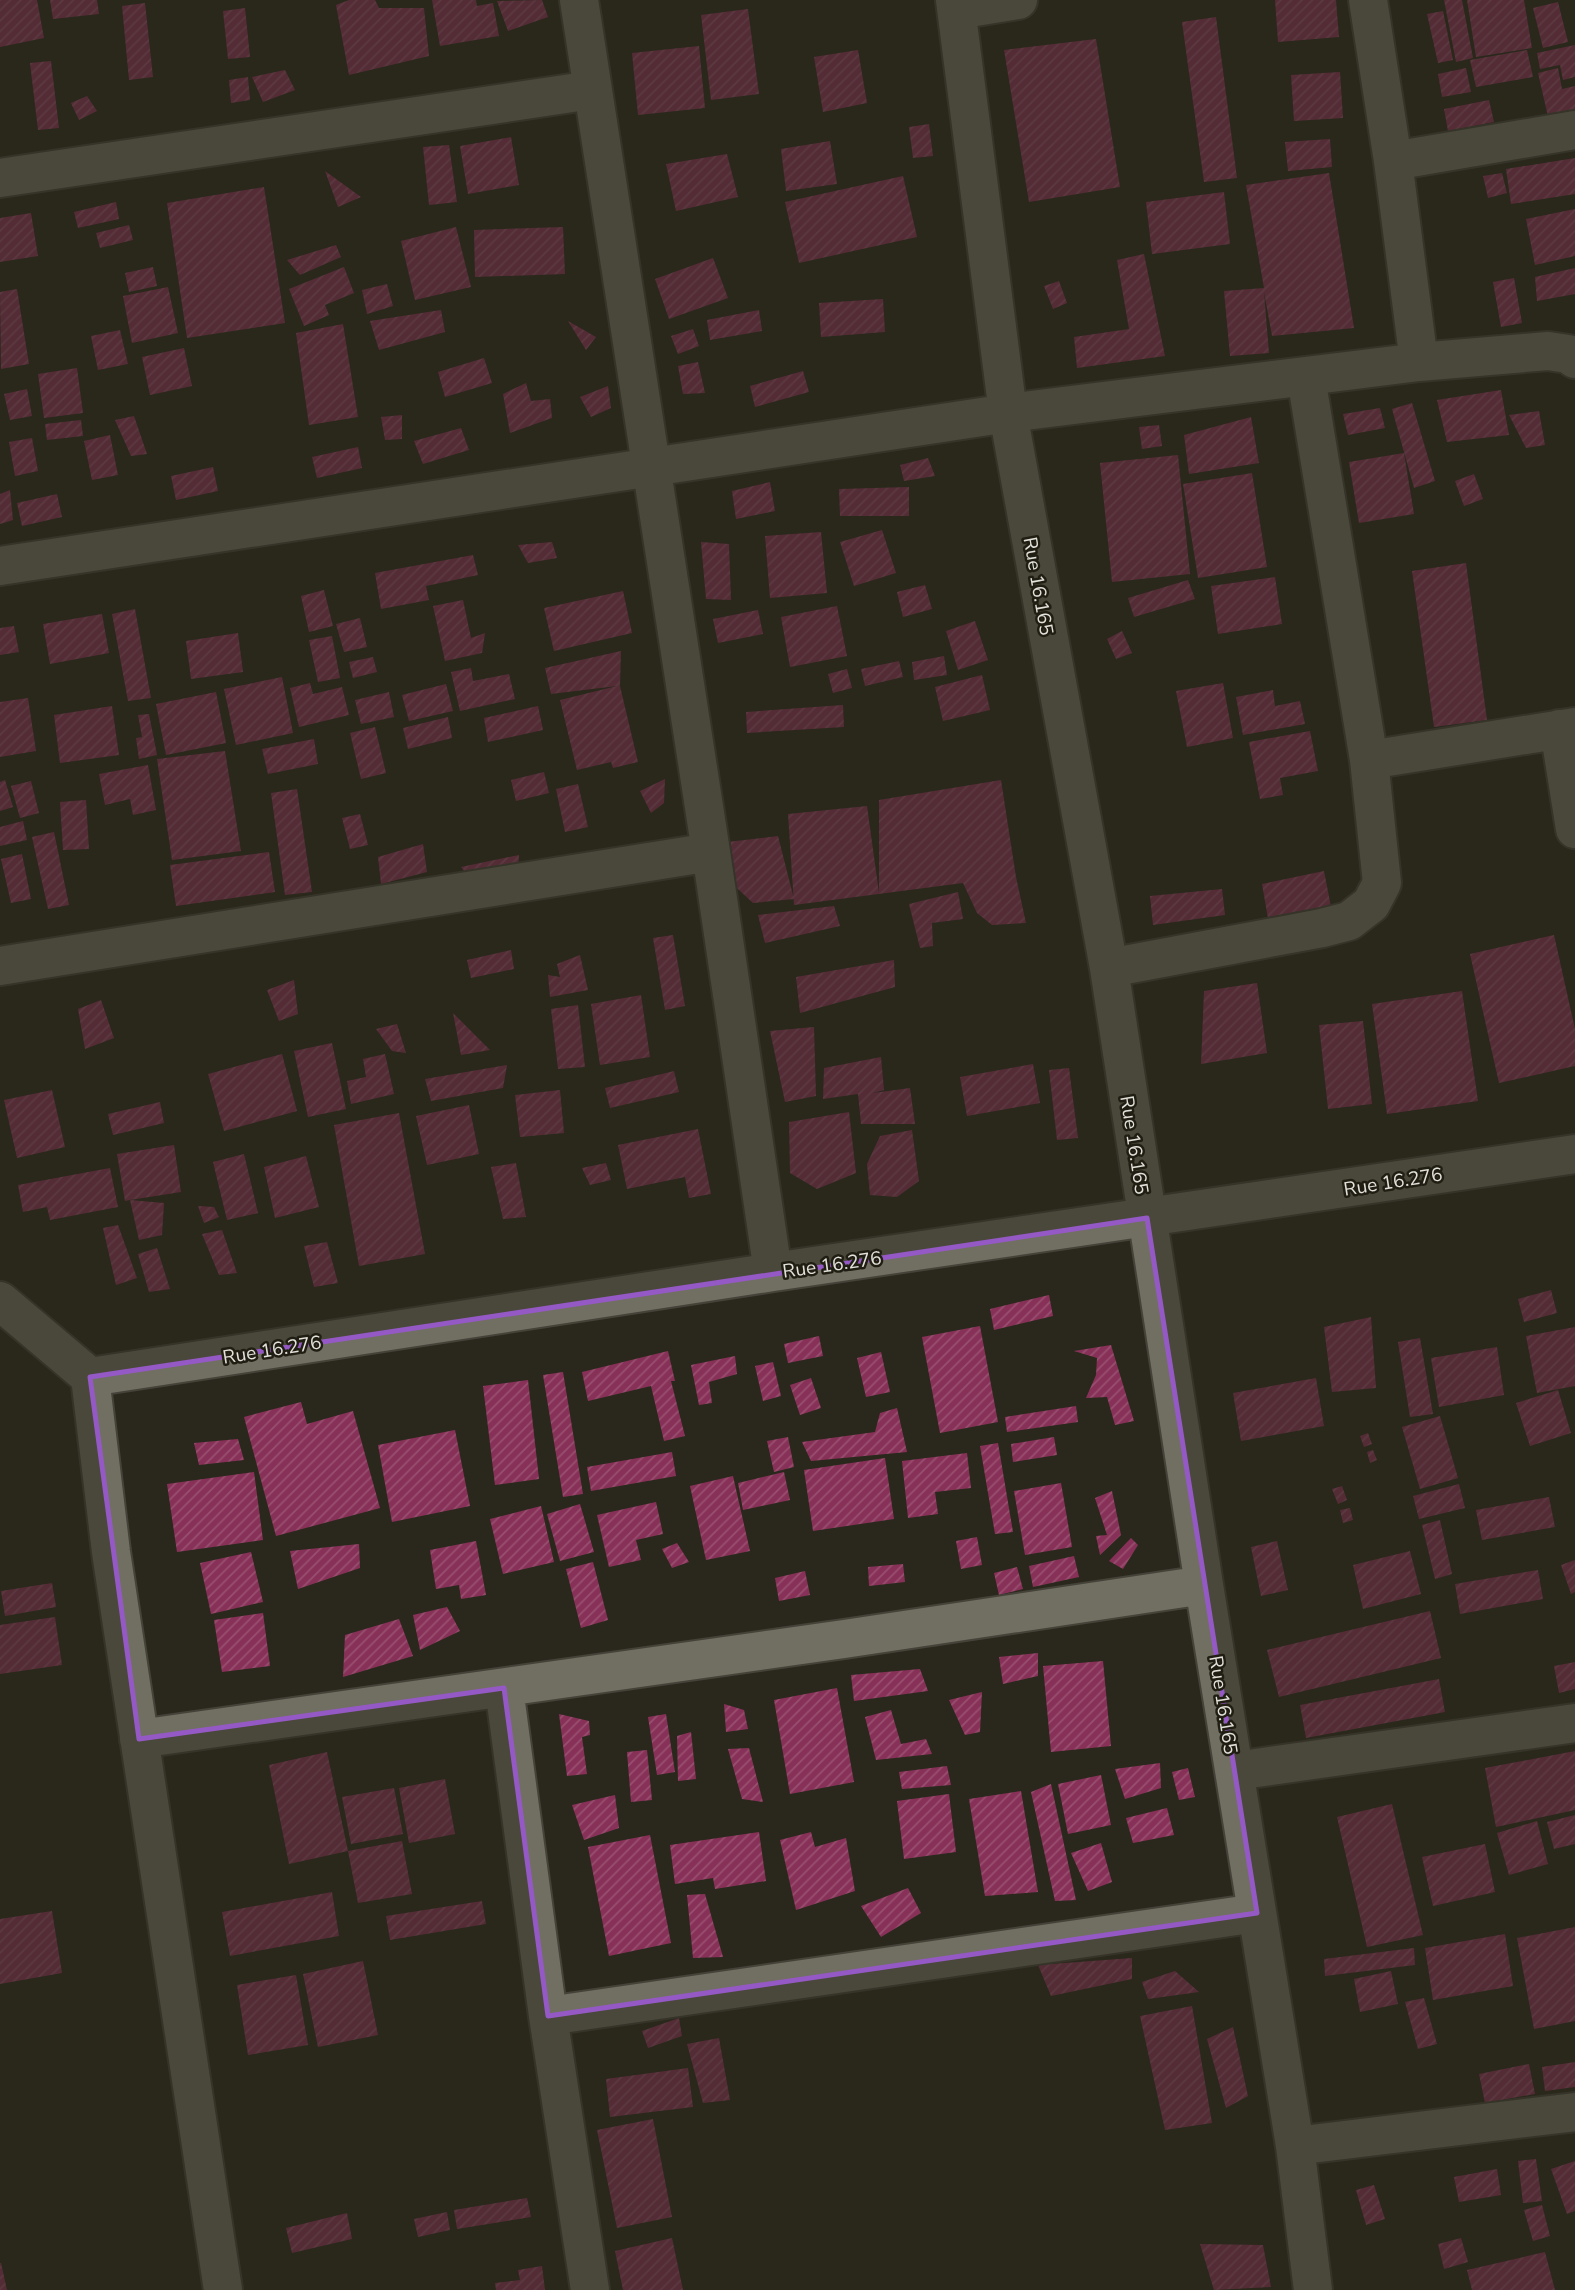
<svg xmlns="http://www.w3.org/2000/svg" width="1575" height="2290" font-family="'Nunito Sans',sans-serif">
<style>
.building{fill:url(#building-hatch)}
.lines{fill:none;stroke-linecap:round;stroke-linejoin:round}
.minor-casing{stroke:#454339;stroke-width:42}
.minor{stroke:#716f62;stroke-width:38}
.marked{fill:none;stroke:#9559c6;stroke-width:5;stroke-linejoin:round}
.labels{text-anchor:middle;stroke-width:5;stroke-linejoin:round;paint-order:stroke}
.street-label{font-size:19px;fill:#e2e1da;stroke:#201e13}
</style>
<defs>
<pattern id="building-hatch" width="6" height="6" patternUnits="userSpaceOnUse" patternTransform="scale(1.75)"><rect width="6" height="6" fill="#883158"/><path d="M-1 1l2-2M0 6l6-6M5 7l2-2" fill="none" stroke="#984f6f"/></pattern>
</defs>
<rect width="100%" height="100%" fill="#2a281c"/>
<path class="building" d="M0,0H37L44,38L0,47Z
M50,0H97L99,14L53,19Z
M349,0H375L379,8H424L429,56L349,75L336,5Z
M432,0H476L477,6L493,3L499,36L440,46Z
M542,0L548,17L508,31L497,1Z
M1275,0H1336L1339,37L1278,42Z
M1444,0H1462L1473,58L1456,62Z
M1467,0H1524L1532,48L1476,57Z
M1558,2L1568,42L1543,48L1533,8Z
M145,3L153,77L129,80L122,6Z
M245,8L250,57L228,59L223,11Z
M748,9L759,94L711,100L701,15Z
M1443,11L1453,60L1438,63L1427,14Z
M1216,17L1237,178L1204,182L1182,22Z
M1096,39L1120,187L1029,202L1004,50Z
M1575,45V77L1563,80L1560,65L1540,69L1537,53Z
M699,46L705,108L638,115L632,53Z
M858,50L867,103L823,112L814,57Z
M1527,50L1533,77L1476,87L1470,60Z
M51,61L59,128L38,130L30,63Z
M1466,68L1471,92L1442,97L1438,74Z
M1558,68L1562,89L1575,86V115L1549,121L1538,73Z
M285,70L295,90L263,102L252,77Z
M1340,72L1343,118L1294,121L1291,75Z
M248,77L250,100L231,103L229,80Z
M87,96L97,111L79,120L71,103Z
M1489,100L1494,122L1448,131L1444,109Z
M929,124L933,156L913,158L909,127Z
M511,137L519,185L468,194L460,146Z
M1330,139L1332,167L1288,171L1285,142Z
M830,141L837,184L786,191L781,149Z
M449,145L457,202L429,205L423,147Z
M727,154L738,197L676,211L666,164Z
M1575,158V194L1511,204L1506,169Z
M325,171L361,197L338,207Z
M1329,173L1354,328L1272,336L1264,292L1269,353L1230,356L1224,291L1264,288L1246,185Z
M1502,173L1507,193L1488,198L1483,176Z
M903,176L917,237L799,263L785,202Z
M264,187L285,323L187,338L167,203Z
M1224,192L1230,244L1152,254L1146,202Z
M116,202L119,219L78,228L74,212Z
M1575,209V256L1535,265L1526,219Z
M31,213L38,256L0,262V218Z
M129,225L133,240L100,248L96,233Z
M456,227L471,287L415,300L401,241Z
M563,227L565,274L475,277L474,230Z
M336,245L341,257L300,275L287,260Z
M1144,254L1165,356L1077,368L1074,337L1129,329L1117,260Z
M713,258L728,298L669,319L655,279Z
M153,267L157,286L129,292L125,273Z
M344,267L354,293L325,305L329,315L304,326L289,289Z
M1575,268V294L1537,301L1535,277Z
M1514,278L1522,323L1501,327L1493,282Z
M1059,281L1067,303L1053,309L1044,286Z
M387,284L393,306L367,314L362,290Z
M168,287L178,333L132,343L123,296Z
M17,289L29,364L1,369L0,292Z
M883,299L885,332L821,337L819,303Z
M441,310L445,332L379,350L370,321Z
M759,310L762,331L710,340L707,320Z
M568,321L596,337L586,350Z
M343,324L358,417L309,425L296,333Z
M693,329L699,346L678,354L671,336Z
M120,330L128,364L98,370L91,336Z
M184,348L192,386L150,395L142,357Z
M484,358L492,383L445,397L438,372Z
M698,362L705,393L683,394L678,366Z
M77,368L83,413L44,418L38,374Z
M803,371L809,392L755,407L750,386Z
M526,383L531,401L550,399L552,418L510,433L503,394Z
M608,386L611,408L591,417L580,397Z
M27,389L32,416L10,420L4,394Z
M1501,390L1509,435L1447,442L1437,400Z
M1412,403L1435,481L1414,488L1392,409Z
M1380,408L1385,428L1348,435L1343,414Z
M1539,411L1545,445L1526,448L1509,415Z
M402,415V439L385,440L381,417Z
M134,416L147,454L131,456L115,420Z
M1251,417L1259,463L1189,474L1184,435Z
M81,420L83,436L47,440L45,424Z
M1159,425L1162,446L1142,449L1139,427Z
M461,428L469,450L423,464L414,441Z
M110,435L118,475L92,480L84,441Z
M32,438L38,471L15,476L9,442Z
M358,447L362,468L317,478L312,457Z
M1404,453L1414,514L1359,523L1349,462Z
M1178,455L1190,574L1112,582L1100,463Z
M928,458L935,476L904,481L900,465Z
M213,467L218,491L176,500L171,476Z
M1252,473L1267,567L1198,578L1183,484Z
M1474,474L1483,499L1464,506L1455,481Z
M770,482L775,511L736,519L732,491Z
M909,487V516H840L839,489Z
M10,490L13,520L0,524V494Z
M57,494L62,517L22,526L17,503Z
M882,530L896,573L854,586L840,542Z
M821,532L827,593L770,598L765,536Z
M552,542L557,558L528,563L518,545Z
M701,542L729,544L731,600L706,599Z
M473,555L478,575L426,586L429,600L381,609L375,573Z
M1466,563L1487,720L1434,727L1412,571Z
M1275,577L1282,624L1218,634L1211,586Z
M1188,580L1195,599L1134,617L1128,598Z
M925,585L932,609L903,617L897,592Z
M324,590L333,626L309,632L301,596Z
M623,591L632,633L554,651L544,608Z
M463,600L471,638L485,633L482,653L445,661L433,606Z
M837,606L847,656L790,667L781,617Z
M135,609L151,698L128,701L112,614Z
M758,610L763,634L718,643L713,619Z
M102,614L109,653L50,664L43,624Z
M360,618L367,647L344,652L336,624Z
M975,621L988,660L958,670L946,631Z
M14,626L19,652L0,655V628Z
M1122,631L1132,653L1116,659L1107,639Z
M238,633L243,672L191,679L186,641Z
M332,636L340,678L318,682L309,640Z
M621,651L620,686L638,762L613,768L611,762L577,770L560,700L617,686L551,694L545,668Z
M944,656L947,675L914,680L912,662Z
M373,657L377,672L353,678L349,662Z
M899,661L903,677L865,686L861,669Z
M471,668L473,681L509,674L515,699L460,711L451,672Z
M847,669L852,688L833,693L828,674Z
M982,675L990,710L943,721L935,687Z
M282,677L293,733L236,745L224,689Z
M310,683L313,694L342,687L349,715L299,727L290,688Z
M1223,683L1233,738L1187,747L1176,691Z
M446,684L453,711L409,721L402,695Z
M1273,690L1275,706L1300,701L1305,724L1243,735L1236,697Z
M216,692L226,743L166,755L156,704Z
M389,692L394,717L361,724L355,700Z
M28,698L36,751L0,757V702Z
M843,705L844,727L747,733L746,712Z
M112,706L119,755L60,763L54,715Z
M538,706L543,730L488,742L484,718Z
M149,714L157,755L139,759L136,738L142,737L138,715Z
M448,717L452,738L408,749L403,728Z
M375,727L386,773L361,779L350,733Z
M1310,731L1318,771L1280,778L1283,795L1260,799L1249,742Z
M314,739L318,764L268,774L262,749Z
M225,751L241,851L172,860L157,759Z
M148,765L156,810L133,815L130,799L105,805L99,774Z
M544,772L549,793L516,801L511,780Z
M665,779L664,803L651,813L640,791Z
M5,780L13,807L0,811V782Z
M1001,780L1016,877L1026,923L992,925L977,913L963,883L794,905L788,814L867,806L879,893V800Z
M31,781L39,813L20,818L11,786Z
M578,784L588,827L565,832L556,789Z
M297,789L312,892L285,895L271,793Z
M86,800L89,849L63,850L60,802Z
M360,814L368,845L350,849L342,818Z
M23,821L27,840L0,846V827Z
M54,832L69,905L48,909L32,837Z
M778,836L794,899L753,903L727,879V842Z
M423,844L427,872L381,884L378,857Z
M269,852L275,892L176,906L170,865Z
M22,854L31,899L11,903L1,859Z
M519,855L518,870L480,889L461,867Z
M1324,871L1333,917L1270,930L1262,884Z
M1222,889L1225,915L1153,925L1150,896Z
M958,892L963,919L932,923L933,946L920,948L909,904Z
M834,906L840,926L765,943L758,915Z
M673,935L685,1006L665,1010L653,938Z
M1554,935L1575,1029V1066L1499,1083L1470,954Z
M511,950L514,969L471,978L467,960Z
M580,955L588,990L550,997L548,975L560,977L557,964Z
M894,960L895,987L800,1013L796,977Z
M294,980L298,1014L279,1021L267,990Z
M1257,983L1267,1053L1201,1064L1204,991Z
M1462,991L1478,1101L1387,1114L1372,1004Z
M641,995L650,1057L600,1065L591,1004Z
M101,1000L114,1038L85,1049L78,1009Z
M578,1005L585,1067L558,1069L551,1009Z
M453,1013L490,1050L461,1055Z
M1363,1021L1372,1104L1328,1109L1319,1025Z
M397,1024L406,1053L392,1051L376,1029Z
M814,1027L816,1096L785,1102L770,1031Z
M332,1043L346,1109L308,1117L294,1051Z
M282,1054L297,1111L224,1131L208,1074Z
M385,1054L394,1094L351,1104L347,1081L366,1077L363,1059Z
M881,1057L884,1090L873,1093L910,1088L915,1124H861L858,1094L823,1099L824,1068Z
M1033,1064L1040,1103L967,1116L960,1077Z
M507,1065L503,1088L431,1101L425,1079Z
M1069,1068L1078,1138L1057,1140L1049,1070Z
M674,1071L679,1092L610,1108L605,1088Z
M52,1090L65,1147L17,1158L4,1100Z
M560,1090L564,1133L520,1137L515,1095Z
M160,1102L164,1123L113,1135L108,1114Z
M469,1105L479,1154L427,1165L416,1116Z
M849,1112L856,1173L817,1189L790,1173L789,1122Z
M399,1113L425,1254L359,1266L334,1125Z
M698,1129L711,1194L689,1198L685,1177L627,1189L618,1145Z
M912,1130L919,1181L897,1197L870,1195L867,1164L880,1136Z
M174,1145L181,1192L130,1200L164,1203L162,1235L139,1240L130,1200L125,1201L117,1154Z
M244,1154L258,1213L227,1220L213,1162Z
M306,1156L319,1207L275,1218L264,1167Z
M516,1163L526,1217L503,1219L491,1167Z
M606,1163L611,1180L590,1185L582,1168Z
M110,1168L118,1207L50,1220L47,1207L23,1212L18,1185Z
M198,1206L214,1207L219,1217L204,1223Z
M118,1225L137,1278L116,1285L103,1228Z
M222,1230L237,1273L219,1275L202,1234Z
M327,1242L338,1283L314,1287L304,1246Z
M157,1248L170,1289L149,1292L138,1254Z
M1551,1290L1557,1313L1524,1322L1518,1299Z
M1049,1295L1053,1316L994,1330L990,1309Z
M1371,1317L1376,1388L1332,1392L1324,1327Z
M980,1326L998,1422L940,1433L922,1337Z
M1575,1327V1386L1537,1393L1526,1336Z
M819,1336L823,1356L788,1363L784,1344Z
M1420,1338L1433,1414L1410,1417L1398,1342Z
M1111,1345L1134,1421L1115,1425L1107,1397L1086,1398L1096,1375L1097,1358L1074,1351Z
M1497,1347L1504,1395L1439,1407L1431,1358Z
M668,1351L675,1381H671L685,1436L664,1441L651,1386L588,1401L582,1372Z
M881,1352L890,1392L866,1397L857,1358Z
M735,1356L737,1374L709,1382L712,1403L699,1405L691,1365Z
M773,1362L781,1396L763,1401L755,1366Z
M563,1372L583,1494L563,1497L543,1375Z
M811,1378L821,1408L800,1415L790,1385Z
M1316,1378L1324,1426L1241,1441L1233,1393Z
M528,1380L539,1479L495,1485L483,1386Z
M1558,1390L1571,1433L1530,1446L1516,1403Z
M301,1402L307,1424L353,1411L380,1508L276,1536L244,1417Z
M1076,1406L1078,1422L1007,1432L1005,1417Z
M897,1408L907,1452L811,1461L802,1442L875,1432L880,1413Z
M1440,1416L1458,1478L1420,1489L1402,1427Z
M455,1430L470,1506L392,1522L378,1445Z
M1368,1433L1372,1444L1364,1447L1360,1436Z
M788,1437L794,1467L774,1472L767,1441Z
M1054,1437L1057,1455L1013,1462L1011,1444Z
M238,1439L244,1460L199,1465L194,1443Z
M998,1443L1013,1532L995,1534L980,1446Z
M1373,1450L1377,1460L1370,1463L1367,1452Z
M672,1452L676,1476L591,1491L587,1467Z
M967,1453L971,1488L935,1492L938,1514L908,1518L902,1461Z
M885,1458L894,1519L813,1531L804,1470Z
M254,1472L263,1540L177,1552L167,1484Z
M784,1472L790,1500L743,1510L738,1483Z
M733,1476L750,1551L706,1560L690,1486Z
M1061,1483L1072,1547L1025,1555L1014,1491Z
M1459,1484L1465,1508L1419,1519L1413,1496Z
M1342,1486L1347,1500L1338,1504L1332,1489Z
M1112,1491L1121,1535L1100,1555L1096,1536L1107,1535L1095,1498Z
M1549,1497L1555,1527L1482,1540L1476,1510Z
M656,1502L663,1534L636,1540L641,1560L609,1567L597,1515Z
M580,1504L594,1552L560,1561L547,1514Z
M541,1506L554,1562L503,1574L490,1519Z
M1350,1508L1353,1520L1343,1523L1340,1510Z
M1440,1520L1452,1574L1435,1579L1422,1525Z
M977,1537L982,1565L961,1569L956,1541Z
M1131,1538L1138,1545L1123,1569L1109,1561Z
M476,1541L486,1595L461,1599L459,1585L436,1589L430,1550Z
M1277,1541L1288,1590L1261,1596L1251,1547Z
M677,1543L689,1562L672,1568L662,1549Z
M359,1544L360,1568L298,1589L290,1551Z
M1410,1551L1421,1594L1363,1609L1353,1565Z
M251,1552L263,1602L211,1614L200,1563Z
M1074,1556L1079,1577L1033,1587L1029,1566Z
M1575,1560V1592L1571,1594L1561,1565Z
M593,1562L608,1620L581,1628L566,1569Z
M903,1564L905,1582L869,1586L868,1567Z
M1017,1567L1023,1589L999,1595L994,1573Z
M1538,1570L1543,1599L1460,1614L1455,1584Z
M805,1571L810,1595L779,1601L775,1578Z
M52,1583L56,1607L5,1616L1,1591Z
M447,1607L460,1631L420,1650L413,1615Z
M1430,1611L1441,1658L1279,1697L1267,1650Z
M263,1613L270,1666L222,1672L214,1620Z
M55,1617L62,1665L0,1674V1625Z
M399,1619L413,1656L343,1677L345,1635Z
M1038,1653V1676L1003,1684L999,1657Z
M1103,1661L1111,1746L1051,1752L1043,1666Z
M1575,1662V1689L1559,1693L1554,1666Z
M920,1669L928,1691L854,1701L851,1675Z
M1439,1679L1445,1712L1306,1738L1300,1705Z
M837,1688L854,1782L790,1794L774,1700Z
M982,1692L980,1732L965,1735L949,1700Z
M724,1704L744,1710L748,1729L726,1732Z
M891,1710L901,1744L926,1739L932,1754L876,1760L865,1717Z
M559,1714L589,1721L590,1735L582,1737L587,1774L567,1776Z
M666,1714L675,1772L657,1775L648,1717Z
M691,1732L696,1779L678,1781L677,1736Z
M749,1748L763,1802L742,1799L728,1749Z
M647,1750L652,1800L631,1802L627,1752Z
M1575,1751V1810L1496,1827L1485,1768Z
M327,1752L348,1851L289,1864L269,1765Z
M1160,1763L1161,1788L1125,1799L1115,1769Z
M947,1766L951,1785L902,1789L899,1772Z
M1188,1768L1195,1797L1179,1800L1172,1772Z
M1101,1775L1111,1825L1068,1834L1058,1784Z
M445,1779L455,1834L409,1843L399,1788Z
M1051,1784L1076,1900L1055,1901L1031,1792Z
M394,1788L403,1834L351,1844L342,1797Z
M1021,1791L1038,1892L985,1896L969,1799Z
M949,1794L956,1852L904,1859L897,1801Z
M615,1795L619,1828L584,1840L572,1805Z
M1392,1804L1423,1935L1367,1947L1337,1817Z
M1167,1808L1174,1835L1133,1843L1126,1818Z
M1575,1815V1844L1554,1849L1547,1822Z
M1537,1821L1548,1864L1509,1875L1497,1833Z
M759,1832L766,1881L715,1889L713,1878L675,1884L670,1845Z
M811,1832L815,1847L846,1838L855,1891L796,1910L780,1840Z
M650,1835L671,1943L609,1956L588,1847Z
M402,1841L412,1894L358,1903L348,1851Z
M1101,1843L1112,1882L1088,1891L1071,1853Z
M1485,1844L1495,1892L1433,1906L1422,1857Z
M908,1888L921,1913L881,1937L861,1906Z
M332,1892L339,1936L230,1956L222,1912Z
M705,1894L723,1957L693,1958L687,1895Z
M482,1901L486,1924L390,1940L386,1916Z
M52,1911L62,1973L0,1984V1919Z
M1575,1927V2021L1534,2029L1517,1938Z
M1505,1934L1513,1986L1433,2000L1425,1948Z
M1414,1948L1415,1965L1325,1976L1324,1959Z
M1132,1958V1979L1051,1996L1038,1965Z
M363,1961L378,2035L318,2047L303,1974Z
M1175,1971L1199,1992L1148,1999L1142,1982Z
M1391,1971L1398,2004L1360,2012L1354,1979Z
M296,1975L308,2045L248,2055L237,1985Z
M1424,1998L1437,2044L1418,2049L1405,2002Z
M1192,2006L1212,2123L1165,2130L1140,2016Z
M679,2018L682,2036L648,2048L642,2031Z
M1233,2027L1248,2096L1226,2108L1207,2039Z
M719,2038L730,2100L703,2103L687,2044Z
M1575,2062V2087L1545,2091L1542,2067Z
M1529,2064L1535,2094L1485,2103L1479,2074Z
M688,2068L693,2107L610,2117L606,2079Z
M653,2119L672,2217L617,2228L597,2130Z
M1536,2159L1542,2201L1523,2203L1518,2161Z
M1575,2161V2211L1567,2214L1551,2169Z
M1497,2169L1501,2195L1459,2202L1454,2177Z
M1374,2185L1385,2219L1366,2225L1356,2190Z
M527,2198L531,2217L457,2229L454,2210Z
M1542,2205L1550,2236L1533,2241L1524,2210Z
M447,2212L450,2230L418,2237L414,2219Z
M347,2213L352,2239L292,2253L286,2228Z
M672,2238L683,2290H623L615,2251Z
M1461,2238L1468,2262L1444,2269L1438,2244Z
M1200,2244L1263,2245L1271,2287L1214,2290Z
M1545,2252L1555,2290H1472L1467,2270Z
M0,2263H1L7,2290H0Z
M542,2266L545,2290H496L495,2283L520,2280L518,2270Z"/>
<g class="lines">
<defs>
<path id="minor" d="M579,0L711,852L773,1272
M955,0L1008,413L1109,968L1204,1585L1295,2146L1313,2290
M1368,0L1393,161L1419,362
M957,10L1018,0
M1393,161L1575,130
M0,178L592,90
M0,566L1008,413L1419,362L1548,351L1568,354L1575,359
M1559,729L1575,829
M1369,760L1575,727
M0,966L711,852
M1109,968L1322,928L1349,921L1371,904L1382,883L1369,760L1306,377
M0,1301L90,1377L111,1552L223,2290
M90,1377L773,1272L1575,1154
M504,1688L548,2016L590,2290
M139,1739L844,1639L1204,1585
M1235,1771L1575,1723
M548,2016L1257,1913
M1295,2146L1575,2112"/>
</defs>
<use href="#minor" class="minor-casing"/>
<use href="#minor" class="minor"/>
</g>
<path d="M0 0H1575V2290H0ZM1147,1218L1257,1913L548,2016L504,1688L139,1739L90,1377Z" fill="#2a281c" fill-opacity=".55" fill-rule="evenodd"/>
<path class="marked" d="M1147,1218L1257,1913L548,2016L504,1688L139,1739L90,1377Z"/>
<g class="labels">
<g class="street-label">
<text transform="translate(1039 586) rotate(80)" y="7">Rue 16.165</text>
<text transform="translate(1135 1145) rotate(81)" y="7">Rue 16.165</text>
<text transform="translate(1393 1181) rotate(-9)" y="7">Rue 16.276</text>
<text transform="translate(832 1264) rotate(-8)" y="7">Rue 16.276</text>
<text transform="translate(272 1349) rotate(-9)" y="7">Rue 16.276</text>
<text transform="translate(1224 1705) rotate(81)" y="7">Rue 16.165</text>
</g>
</g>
</svg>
